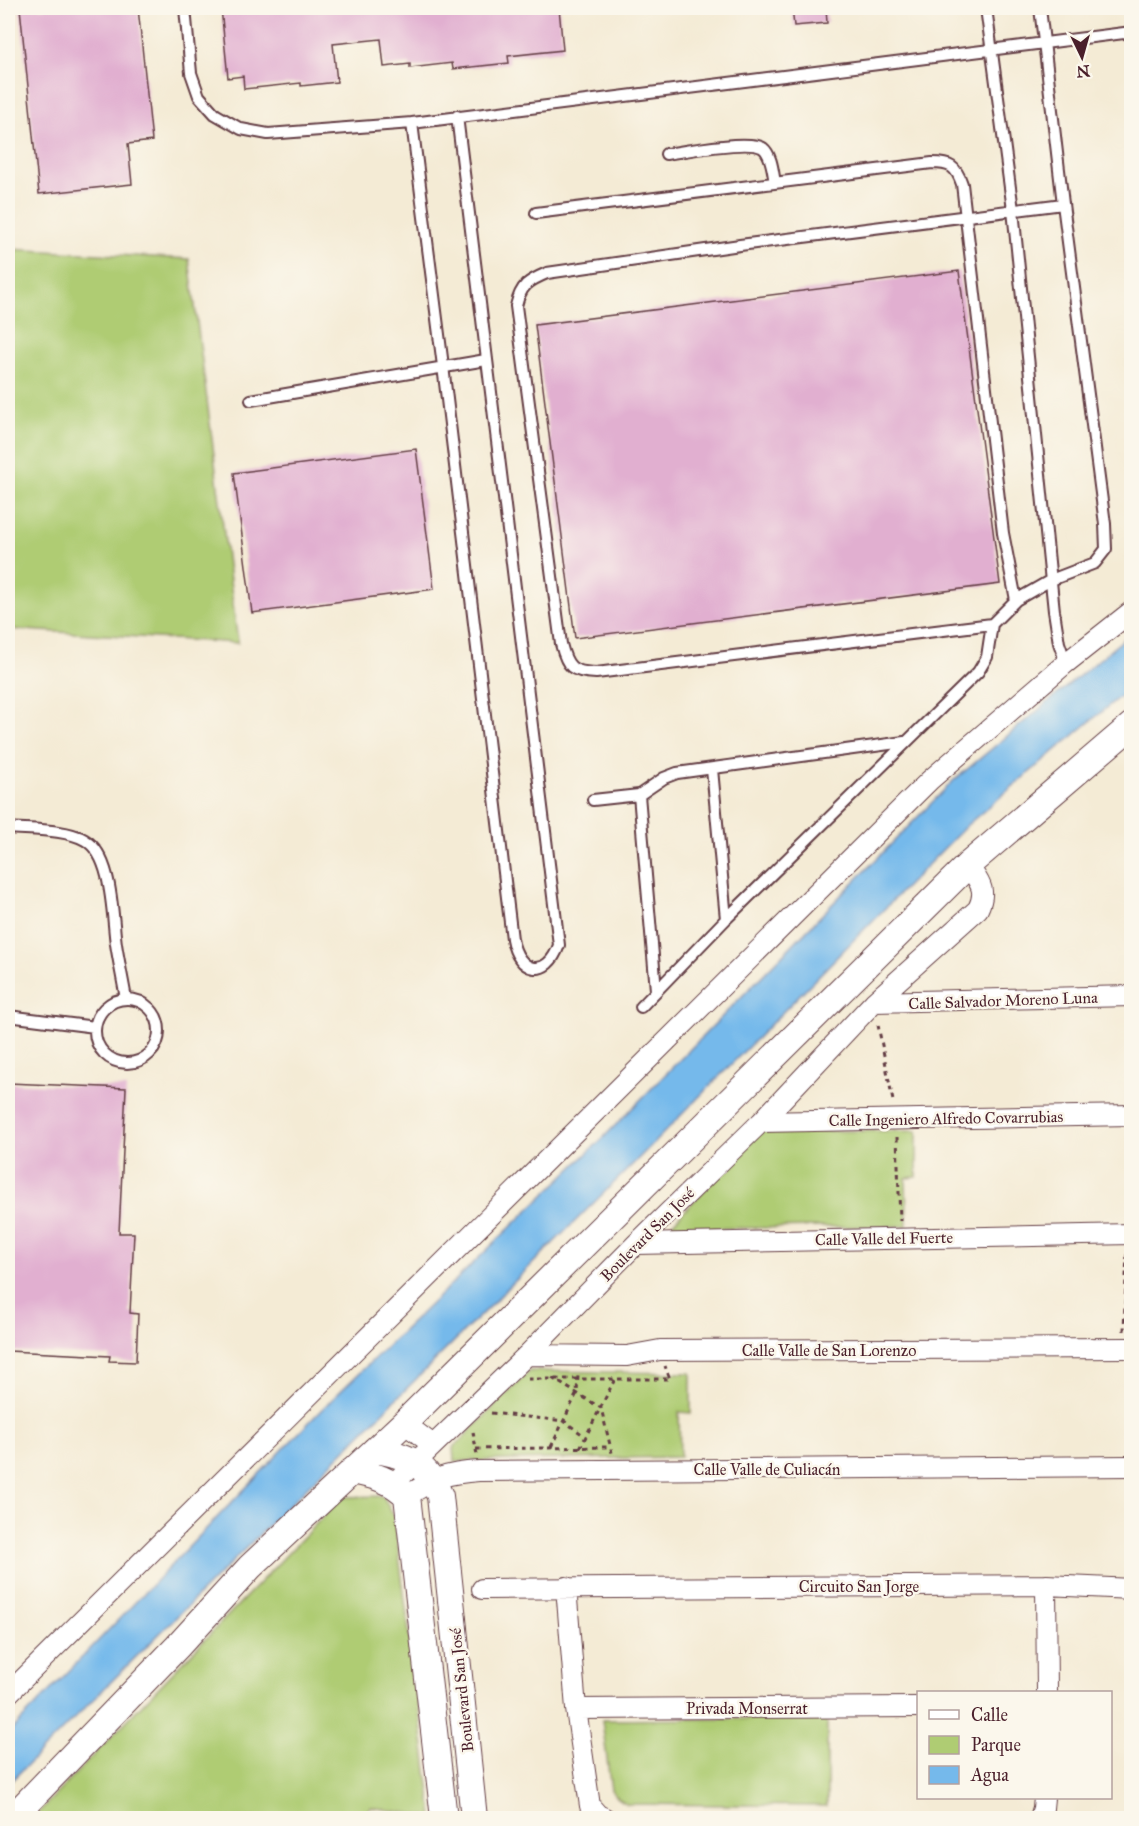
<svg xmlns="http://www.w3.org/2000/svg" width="1139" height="1826" font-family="'IM FELL Great Primer',serif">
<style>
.green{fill:#afcc73;stroke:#7c764f;stroke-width:1.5}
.water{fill:#75b9eb;stroke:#606c8b;stroke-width:1.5}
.building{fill:#e1afd0}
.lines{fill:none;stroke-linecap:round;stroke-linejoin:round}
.service-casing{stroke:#643e44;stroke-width:14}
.minor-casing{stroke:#643e44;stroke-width:22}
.tertiary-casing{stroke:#643e44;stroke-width:28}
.path{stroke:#643e44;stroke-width:3;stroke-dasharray:4.5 4.5;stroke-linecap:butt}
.service{stroke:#fff;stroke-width:10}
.minor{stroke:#fff;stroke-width:20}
.tertiary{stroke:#fff;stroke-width:26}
.labels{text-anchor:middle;stroke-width:5;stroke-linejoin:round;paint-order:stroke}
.street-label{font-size:16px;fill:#4a1f2b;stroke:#fbf7ec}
</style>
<rect width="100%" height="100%" fill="#fbf7ec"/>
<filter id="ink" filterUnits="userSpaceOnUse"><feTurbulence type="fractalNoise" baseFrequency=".0167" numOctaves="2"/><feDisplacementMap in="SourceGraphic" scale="12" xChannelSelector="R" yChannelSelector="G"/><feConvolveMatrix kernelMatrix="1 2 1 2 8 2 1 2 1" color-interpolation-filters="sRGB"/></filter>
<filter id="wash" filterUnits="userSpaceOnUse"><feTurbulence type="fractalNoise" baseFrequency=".008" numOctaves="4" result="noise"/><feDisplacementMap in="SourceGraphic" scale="24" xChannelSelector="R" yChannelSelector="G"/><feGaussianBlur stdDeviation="1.35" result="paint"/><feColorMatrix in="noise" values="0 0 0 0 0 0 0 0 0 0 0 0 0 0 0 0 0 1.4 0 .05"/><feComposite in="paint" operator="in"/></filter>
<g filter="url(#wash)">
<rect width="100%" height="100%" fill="#f4ebd5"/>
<path class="green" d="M8,249L189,259L238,643L8,629Z
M761,1131H917V1177L906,1178L907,1226L667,1229Z
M530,1371L691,1373V1413L679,1412L680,1457L454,1461L453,1448Z
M383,1496L394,1517L433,1817L370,1807L362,1818H33L342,1497Z
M827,1718V1806L627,1804L618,1798L611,1790L602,1720Z"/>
<path class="water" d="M1131,633V687L967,825L633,1164L8,1784V1734L321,1410L603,1138L953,781Z"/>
<g id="blocks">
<path class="building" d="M20,8H138L152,141L128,144L132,184L39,194Z
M221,8H559L563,50L508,56L509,63L453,69L452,63L410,68V64L384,67L381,39L333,44L337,82L301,86V83L244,89L243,76L228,78Z
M792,8H826L827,23L794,26Z
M959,271L1000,584L575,638L535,325Z
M416,449L434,589L252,613L234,473Z
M8,1083L126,1088L119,1233H134L130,1313L138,1314L136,1362L109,1361L110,1356L8,1351Z"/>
</g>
</g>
<g filter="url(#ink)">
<use href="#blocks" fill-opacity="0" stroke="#643e44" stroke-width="1.5"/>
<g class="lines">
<defs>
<path id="service" d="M185,8L191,73L199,96L215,114L241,129L268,134L412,123L1132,32
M986,8L1013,210L1054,611L1059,643L1066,663
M412,123L443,366L512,939C518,973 547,980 559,945L457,116
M666,154C685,151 750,139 763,148C772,155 773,173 775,183
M536,213L932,163C950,163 956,166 962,184L1003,533L1016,600
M251,400L486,360
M992,624L596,673C572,672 567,668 561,644L516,306C521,285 528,281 547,273L740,245L1063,204
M712,769L726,919
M639,795L656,990
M593,800L639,795L664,778L677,773L904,742
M8,828C30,830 67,829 85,840C113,856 112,916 116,944C119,963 123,981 126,999
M95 1031a32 32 0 1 1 64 0a32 32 0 1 1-64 0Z
M641,1007L726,919L978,672L987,657L992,624L1016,600L1051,580L1095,563L1106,549L1105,524L1063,204L1040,8
M8,1016L95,1027"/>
<path id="minor" d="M874,1002L1132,996
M761,1122L1132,1115
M636,1244L1132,1234
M527,1355L627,1356L660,1350L1132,1348
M404,1423L433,1445
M393,1484L527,1355L636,1244L761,1122L874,1002L978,909C988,889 978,881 968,865
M407,1496C435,1478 446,1473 479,1471L1132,1466
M1046,1585L1047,1692
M566,1587L576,1709L590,1806L598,1815L605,1818
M482,1589L1046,1585L1132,1589
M8,1694L930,780L1066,663L1132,611
M576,1709L918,1707
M1040,1818L1043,1808L1044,1798"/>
<path id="tertiary" d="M375,1450C410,1456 426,1463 440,1496L474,1818
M352,1471C373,1475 392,1480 407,1496L444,1818
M12,1818L177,1647L250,1567L404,1423L968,865L1132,725"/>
</defs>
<use href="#service" class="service-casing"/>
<use href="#minor" class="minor-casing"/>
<use href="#tertiary" class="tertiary-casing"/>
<path class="path" d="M878,1025L893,1101
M897,1137L900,1221
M1124,1331L1127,1251
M552,1378L601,1408L612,1453
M528,1379H670L665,1366
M491,1413L564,1421L586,1437
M473,1432L477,1455
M551,1447L577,1393L578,1376
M580,1448L615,1379
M476,1449L610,1447"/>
<use href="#service" class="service"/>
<use href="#minor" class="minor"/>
<use href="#tertiary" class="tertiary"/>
</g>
</g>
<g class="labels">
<g class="street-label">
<text transform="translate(1003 1000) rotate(-2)" y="6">Calle Salvador Moreno Luna</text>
<text transform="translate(946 1118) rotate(-1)" y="6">Calle Ingeniero Alfredo Covarrubias</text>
<text transform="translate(647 1234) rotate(-45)" y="6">Boulevard San José</text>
<text transform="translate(884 1238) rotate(-1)" y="6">Calle Valle del Fuerte</text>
<text x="829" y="1356">Calle Valle de San Lorenzo</text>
<text x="767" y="1475">Calle Valle de Culiacán</text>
<text x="859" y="1592">Circuito San Jorge</text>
<text transform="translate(461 1690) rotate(-96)" y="6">Boulevard San José</text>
<text x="747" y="1714">Privada Monserrat</text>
</g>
</g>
<rect width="1139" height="1826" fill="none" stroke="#fbf7ec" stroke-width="30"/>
<rect x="917" y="1691" width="195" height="108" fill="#fbf7ec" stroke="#b4a19f" stroke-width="1.5"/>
<rect x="929" y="1710" width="30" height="9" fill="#ffffff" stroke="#b4a19f" stroke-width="1.5"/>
<text x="971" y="1721" font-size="18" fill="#4a1f2b">Calle</text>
<rect x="929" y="1736" width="30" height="18" fill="#afcc73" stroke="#b4a19f" stroke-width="1.5"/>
<text x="971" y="1751" font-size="18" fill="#4a1f2b">Parque</text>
<rect x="929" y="1766" width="30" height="18" fill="#75b9eb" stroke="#b4a19f" stroke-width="1.5"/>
<text x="971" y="1781" font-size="18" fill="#4a1f2b">Agua</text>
<g transform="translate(1082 57) rotate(175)" stroke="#fbf7ec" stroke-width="4.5" paint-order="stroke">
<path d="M0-4.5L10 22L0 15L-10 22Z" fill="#4a1f2b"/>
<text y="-9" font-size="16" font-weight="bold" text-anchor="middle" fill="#4a1f2b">N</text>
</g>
</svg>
